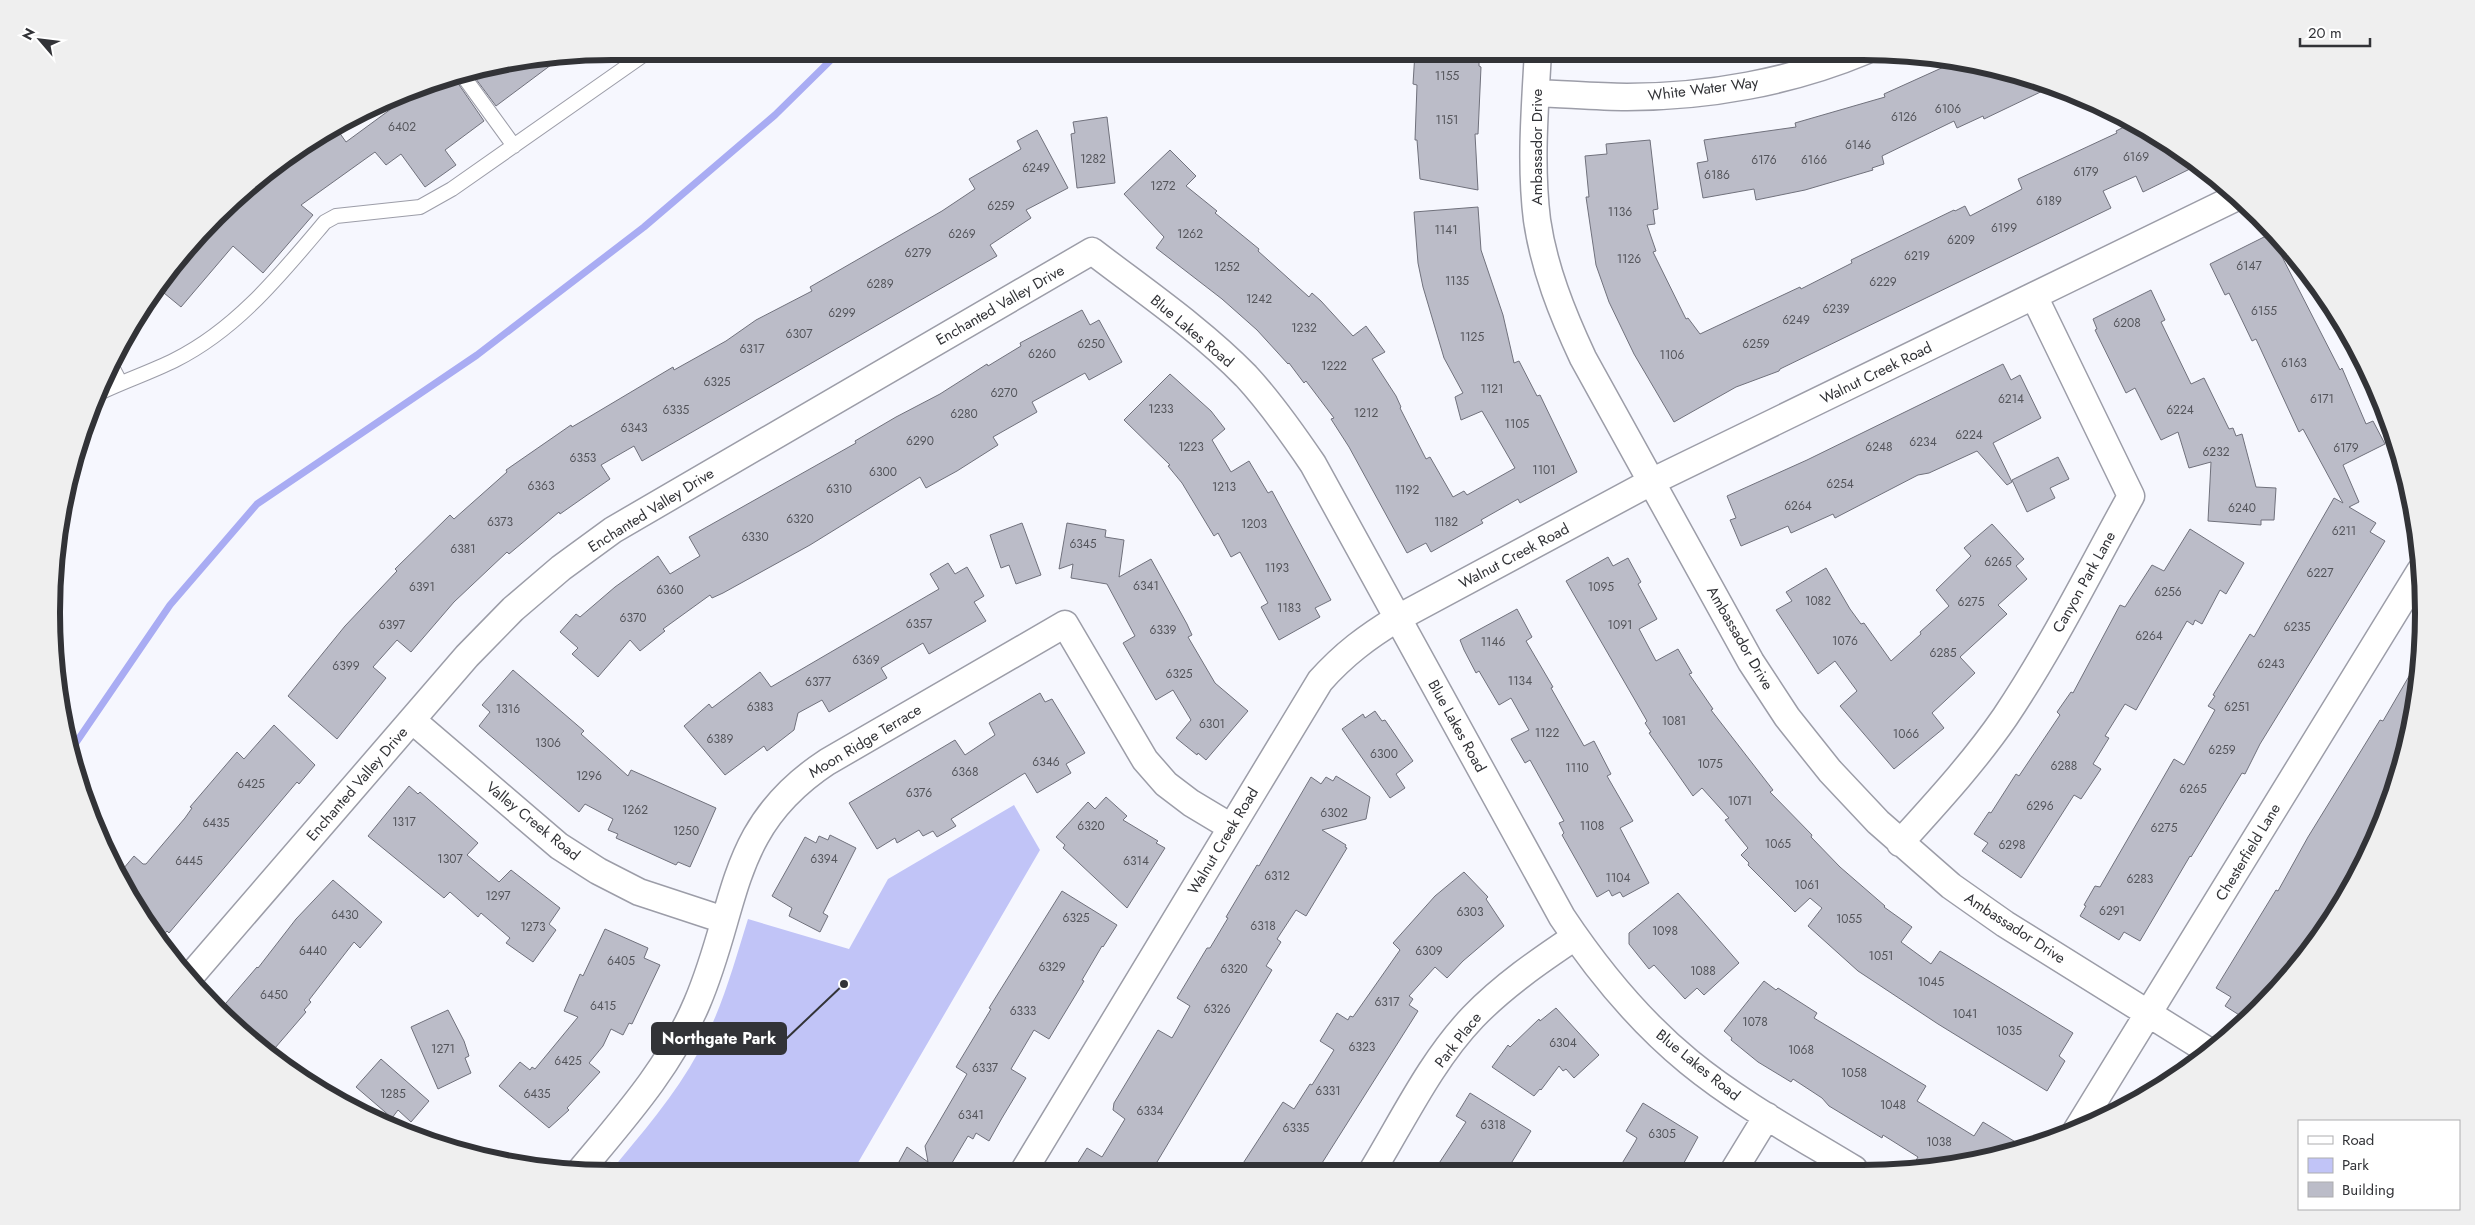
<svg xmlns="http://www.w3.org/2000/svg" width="2475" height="1225" font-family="Jost,sans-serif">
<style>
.green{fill:#c1c4f7}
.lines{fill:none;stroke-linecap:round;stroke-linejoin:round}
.stream{stroke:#a9acf3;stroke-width:7}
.building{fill:#bbbcc8;stroke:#70717c}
.lane-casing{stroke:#9c9da8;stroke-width:16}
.street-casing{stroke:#9c9da8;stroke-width:29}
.lane{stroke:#fff;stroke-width:14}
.street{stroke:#fff;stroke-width:26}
.labels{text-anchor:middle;stroke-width:4;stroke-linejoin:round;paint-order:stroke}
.number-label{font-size:12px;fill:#54555b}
.street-label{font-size:15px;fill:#323337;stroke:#fff}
.rim{fill:none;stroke:#323337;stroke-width:6}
.leader{fill:none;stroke:#323337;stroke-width:2}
.callout-dot{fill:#323337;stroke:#fff;stroke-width:2}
.callout{fill:#323337;stroke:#323337;stroke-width:2}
.callout-label{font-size:16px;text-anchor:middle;font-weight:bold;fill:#fff}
</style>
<rect width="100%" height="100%" fill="#f6f7fe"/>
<path class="green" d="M1014,805L1040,850L852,1173H609C641,1134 675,1096 699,1051C722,1009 734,964 748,919L849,949L888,879Z"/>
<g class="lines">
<path class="stream" d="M71,750L170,605L257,504L477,355L644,227L775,115L840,51"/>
</g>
<path class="building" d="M1415,52L1479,55V66L1481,67L1478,134H1475L1478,190L1420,179L1417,140H1415L1417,85L1413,84Z
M563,56L496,106L470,71L503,62Z
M1957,61L1972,62L2053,86L1984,119L1983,116L1957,128L1954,121L1882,156L1884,164L1872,168L1873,170L1805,190L1756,200L1754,189L1703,198L1697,163L1708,161L1704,140L1796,127L1795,123L1885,97L1884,94Z
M453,76L484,121L445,150L456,165L425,187L401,154L386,165L375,152L301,205L313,215L263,273L233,246L181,307L164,293L167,290L159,283L191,242L271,167L334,125L346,142L425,84Z
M1107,117L1115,183L1077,188L1071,134L1075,133L1073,122Z
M2132,123L2175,146L2198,165L2143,192L2136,176L2103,191L2111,208L1780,369L1779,371L1736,387L1674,422L1634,354L1609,302L1596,265L1586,197H1589L1585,156L1607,154L1606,144L1650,140L1658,209L1653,210L1655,224L1647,225L1656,251L1653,252L1686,319L1688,318L1700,334L1800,287L1801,289L1852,263L1851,260L1954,210L1955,211L1965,206L1970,216L2022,189L2018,179L2117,133L2116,131Z
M1037,130L1068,188L1026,210L1031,218L990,245L997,256L642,461L634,446L601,465L610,479L560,514L559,512L509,554L507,552L454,602L411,652L397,640L373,667L386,678L337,739L288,696L345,626L397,571L395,569L450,515L454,519L507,472L506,470L571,425L572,427L584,420L673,367L674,370L726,341L756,320L812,291L810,287L942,211L975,189L969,179L1021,149L1017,141Z
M1170,150L1196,176L1186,186L1217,211L1215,213L1259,249L1258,251L1309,297L1312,293L1321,301L1353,336L1366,326L1385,352L1372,359L1396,396L1401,407L1400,408L1426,459L1430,457L1453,497L1464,491L1467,495L1515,468L1482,411L1461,420L1455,397L1463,393L1444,358L1423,287L1418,263L1414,212L1478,207L1481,250L1503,315L1514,363L1519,361L1537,396L1540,395L1577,472L1520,503L1518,499L1481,520L1483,523L1431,552L1426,543L1407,553L1349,447L1331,419L1334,418L1306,381L1304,383L1289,363L1288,364L1257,330L1222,299L1156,248L1164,237L1124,194Z
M2268,235L2273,246L2276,245L2340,370L2342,368L2366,424L2373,421L2385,444L2343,465L2359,502L2349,507L2376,523L2370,532L2385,541L2260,744L2245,774L2242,773L2191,857L2190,856L2140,941L2124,932L2119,940L2080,916L2086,906L2084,905L2095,886L2100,887L2174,759L2184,765L2215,710L2208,706L2215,696L2213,695L2250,634L2254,637L2334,498L2343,503L2303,429L2299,432L2256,339L2252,341L2229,293L2225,295L2210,264Z
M2151,290L2165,320L2161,322L2191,384L2204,378L2229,429L2233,428L2236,436L2242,434L2256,487L2276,488L2274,520H2261V525L2208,521L2211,462L2189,468L2178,432L2161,440L2135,388L2126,393L2095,330L2097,329L2093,319Z
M1082,310L1090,325L1099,320L1122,362L1089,380L1085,373L1032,402L1037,412L993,437L998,445L957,471L926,488L920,477L810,545L723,593L712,598L710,595L663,629L665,631L640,651L630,640L598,677L572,654L578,648L560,632L576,614L580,617L615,587L658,556L670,574L700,556L689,537L856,443L855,441L896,417L940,394L987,364L988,366L1021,346L1020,343Z
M2003,364L2011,380L2020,375L2041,418L1993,443L2012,482L2007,485L1977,451L1929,473L1918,475L1835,518L1833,514L1791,533L1788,526L1741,546L1730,520L1736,518L1727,496L1807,460Z
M1170,374L1211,411L1225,429L1212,440L1231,472L1249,461L1268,493L1272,491L1331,600L1315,608L1320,617L1279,640L1261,607L1268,603L1240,552L1231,557L1218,533L1214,536L1182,483L1168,466L1170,465L1124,420Z
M2058,457L2069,479L2050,488L2055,498L2027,512L2012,480Z
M1022,523L1041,575L1016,584L1009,565L1001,568L990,535Z
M1067,523L1106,530L1105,537L1124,540L1119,577L1151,559L1187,624L1192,635L1188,637L1215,683L1248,711L1206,760L1198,753L1197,755L1176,738L1191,720L1173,690L1156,700L1123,643L1135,636L1107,584L1071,578L1073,564L1059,569Z
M1992,524L2024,559L2016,566L2027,579L1998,605L2007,614L1960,657L1975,673L1932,713L1944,728L1894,769L1840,706L1857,691L1835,661L1818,674L1776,610L1792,601L1786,592L1826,568L1850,609L1861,624L1864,623L1891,661L1921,634L1920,632L1949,606L1936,590L1971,556L1964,548Z
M2190,529L2244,563L2226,594L2220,590L2202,624L2195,620L2193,625L2187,621L2136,710L2125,704L2105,736L2109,738L2093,764L2101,769L2081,799L2074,795L2021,878L1982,851L1988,843L1974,834L1989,812L1991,813L2016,774L2019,776L2060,715L2057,712L2071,692L2073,693L2120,605L2125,607L2152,565L2164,571Z
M1608,557L1613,566L1628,558L1641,582L1638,584L1657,619L1639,629L1656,661L1678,649L1692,673L1689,674L1713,709L1711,710L1773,790L1770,792L1812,835L1811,837L1840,867L1885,906L1884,907L1912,927L1901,942L1931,964L1940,951L2073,1033L2059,1056L2065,1061L2047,1091L1938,1024L1858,971L1808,926L1822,908L1810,898L1795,912L1748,865L1749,863L1741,855L1748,848L1725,820L1729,818L1702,788L1693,796L1649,733L1651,732L1645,723L1647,721L1566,581Z
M948,563L955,574L967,567L984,596L974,602L986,621L929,654L923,643L881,668L887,678L829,712L822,700L798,713L794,730L767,751L764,746L725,775L684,726L709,704L712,708L760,672L771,687L939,589L930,574Z
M1517,609L1532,637L1526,641L1553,687L1551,688L1584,746L1594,741L1611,774L1607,776L1633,821L1620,828L1649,883L1623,897L1620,892L1612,896L1609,890L1597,897L1562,835L1564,833L1559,823L1564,821L1530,760L1525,763L1511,739L1529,730L1511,698L1499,705L1479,671L1476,673L1464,650L1460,640Z
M2419,659L2413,722L2381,828L2313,945L2307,941L2289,973L2244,1018L2225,1006L2231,997L2216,988L2276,890L2278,891L2308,837L2380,720L2383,721Z
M513,670L584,731L581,734L628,776L631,770L716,808L690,867L678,862L676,865L616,838L618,834L608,830L613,819L585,804L579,812L479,726L490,712L482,705Z
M1040,693L1045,702L1052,699L1085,753L1066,764L1071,773L1037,793L1025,773L951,819L956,826L937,837L933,831L923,836L919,830L897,843L895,838L877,849L849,803L955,740L965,755L995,735L989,723Z
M1375,711L1382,721L1385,720L1413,761L1396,774L1405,788L1390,798L1342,729L1363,714L1365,718Z
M274,725L315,765L299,784L297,782L169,933L167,931L159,940L118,875L134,856L143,864H146L185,818L192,808L190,807L237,752L244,759Z
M1336,776L1370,797L1366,819L1322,830L1346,845L1345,847L1347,848L1306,916L1296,910L1277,939L1281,942L1266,966L1272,970L1151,1172H1072L1087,1148L1102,1157L1125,1119L1113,1110L1114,1103L1158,1030L1172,1038L1190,1006L1177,998L1207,948H1210L1228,918L1226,917L1257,865L1259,866L1311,777L1321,784L1326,777L1333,781Z
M409,786L418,794L420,792L478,843L467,855L499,882L511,870L560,908L549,924L556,930L533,962L506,943L510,938L481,913L478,917L450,892L444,898L368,836Z
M1106,797L1127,816L1123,820L1158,841L1156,843L1165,848L1127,908L1063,848L1065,845L1056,837L1088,802L1095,809Z
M830,835L856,848L823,913L828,916L820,932L789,916L792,908L772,896L805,837L816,843L819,836L828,840Z
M1464,872L1488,897L1486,899L1504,926L1463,961L1447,978L1435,967L1409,996L1413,999L1409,1005L1418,1011L1317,1171H1238L1283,1102L1294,1109L1310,1084L1312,1085L1334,1050L1320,1041L1337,1013L1348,1020L1350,1016L1353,1017L1400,950L1393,943L1435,896Z
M333,880L382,922L360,948L354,942L309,1000L311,1002L304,1010L306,1012L269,1055L242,1034L220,1010L257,967L258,968L296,919Z
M1062,891L1117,925L1103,947L1102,946L1082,980L1084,981L1049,1039L1034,1030L1011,1069L1026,1078L1002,1118L989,1141L976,1133L973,1139L968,1136L946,1173H893L907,1147L928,1162L925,1146L967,1074L956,1067L991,1009L989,1008Z
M1678,893L1739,963L1704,995L1697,988L1685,999L1654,965L1649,969L1629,944V933Z
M605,929L648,948L644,958L660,965L632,1024L629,1023L623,1035L611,1029L603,1046L589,1063L600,1072L567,1108L569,1110L549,1128L499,1086L520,1062L530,1070L532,1067L535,1069L578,1017L564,1011L580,974L583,976Z
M1764,981L1776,990L1778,988L1817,1013L1814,1018L1926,1086L1917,1101L1974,1136L1983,1122L2022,1146L1936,1169H1926L1915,1162L1918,1157L1883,1135L1882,1138L1829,1106L1822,1098L1793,1079L1791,1082L1758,1062L1731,1040L1732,1038L1724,1031Z
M1556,1008L1599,1055L1574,1078L1566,1069L1563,1071L1559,1066L1541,1090L1540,1089L1534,1096L1492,1067L1508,1045L1510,1047L1539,1019L1540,1021Z
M448,1010L464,1041L469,1056L465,1058L471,1073L438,1089L411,1027Z
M381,1059L429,1101L411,1122L398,1110L392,1118L356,1087Z
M1470,1093L1531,1131L1507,1170L1434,1171L1466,1122L1456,1116Z
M1643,1103L1698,1137L1680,1170H1618L1635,1142L1637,1138L1626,1131Z"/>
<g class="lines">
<defs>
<path id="lane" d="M461,73L514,146
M111,365L120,382
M95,395C121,382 149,373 175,360C237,329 281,274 325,222L336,216L420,207L452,189L649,51"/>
<path id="street" d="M1538,51C1535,107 1530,164 1537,220C1544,268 1562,313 1583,358L1751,662L1787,717L1830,771L1878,822L1951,886L2005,924L2210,1052
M1536,93C1566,94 1597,97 1627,97C1707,97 1791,82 1865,51
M412,720L559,846L598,871L639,892L724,920
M1900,843C1937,802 1974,762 2005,717C2052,647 2090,570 2131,496L2034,296
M189,978L467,656L513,609L561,568L613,530L1092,251C1144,291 1200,329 1246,376C1271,403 1292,433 1313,464L1562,917C1598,971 1639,1021 1689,1062C1739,1103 1798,1135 1854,1169
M2076,1131L2420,571
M1734,1170L1767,1116
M580,1171C624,1118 670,1067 697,1003C739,905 727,828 827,762L1065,624L1145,760L1166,784L1191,803L1231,827
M1372,1171C1403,1120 1431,1061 1473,1017C1503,986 1539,961 1575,937
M1023,1172L1320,681C1344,654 1367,637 1398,618L1651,482L2237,197"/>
</defs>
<use href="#lane" class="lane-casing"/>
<use href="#street" class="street-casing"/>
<use href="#lane" class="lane"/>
<use href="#street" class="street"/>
</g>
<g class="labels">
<g class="number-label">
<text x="1447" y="80">1155</text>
<text x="1948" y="113">6106</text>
<text x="1904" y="121">6126</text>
<text x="1447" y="124">1151</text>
<text x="402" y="131">6402</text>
<text x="1858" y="149">6146</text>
<text x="2136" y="161">6169</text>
<text x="1093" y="163">1282</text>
<text x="1764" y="164">6176</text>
<text x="1814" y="164">6166</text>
<text x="1036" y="172">6249</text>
<text x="2086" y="176">6179</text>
<text x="1717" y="179">6186</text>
<text x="1163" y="190">1272</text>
<text x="2049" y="205">6189</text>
<text x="1001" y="210">6259</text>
<text x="1620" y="216">1136</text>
<text x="2004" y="232">6199</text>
<text x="1446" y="234">1141</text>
<text x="962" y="238">6269</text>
<text x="1190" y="238">1262</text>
<text x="1961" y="244">6209</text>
<text x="918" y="257">6279</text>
<text x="1917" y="260">6219</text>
<text x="1629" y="263">1126</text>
<text x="2249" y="270">6147</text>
<text x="1227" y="271">1252</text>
<text x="1457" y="285">1135</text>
<text x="1883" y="286">6229</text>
<text x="880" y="288">6289</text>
<text x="1259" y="303">1242</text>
<text x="1836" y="313">6239</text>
<text x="2264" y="315">6155</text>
<text x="842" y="317">6299</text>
<text x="1796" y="324">6249</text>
<text x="2127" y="327">6208</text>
<text x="1304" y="332">1232</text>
<text x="799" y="338">6307</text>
<text x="1472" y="341">1125</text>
<text x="1091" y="348">6250</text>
<text x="1756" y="348">6259</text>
<text x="752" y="353">6317</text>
<text x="1042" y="358">6260</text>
<text x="1672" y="359">1106</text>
<text x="2294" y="367">6163</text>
<text x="1334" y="370">1222</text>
<text x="717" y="386">6325</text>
<text x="1492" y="393">1121</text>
<text x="1004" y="397">6270</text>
<text x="2011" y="403">6214</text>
<text x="2322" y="403">6171</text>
<text x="1161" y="413">1233</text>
<text x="676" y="414">6335</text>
<text x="2180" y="414">6224</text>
<text x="1366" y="417">1212</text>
<text x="964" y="418">6280</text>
<text x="1517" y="428">1105</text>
<text x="634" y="432">6343</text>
<text x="1969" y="439">6224</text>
<text x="920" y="445">6290</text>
<text x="1923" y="446">6234</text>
<text x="1191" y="451">1223</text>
<text x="1879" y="451">6248</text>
<text x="2346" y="452">6179</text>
<text x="2216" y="456">6232</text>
<text x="583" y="462">6353</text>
<text x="1544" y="474">1101</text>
<text x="883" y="476">6300</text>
<text x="1840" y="488">6254</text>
<text x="541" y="490">6363</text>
<text x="1224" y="491">1213</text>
<text x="839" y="493">6310</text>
<text x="1407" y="494">1192</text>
<text x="1798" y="510">6264</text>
<text x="2242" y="512">6240</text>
<text x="800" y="523">6320</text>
<text x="500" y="526">6373</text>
<text x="1446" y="526">1182</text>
<text x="1254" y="528">1203</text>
<text x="2344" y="535">6211</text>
<text x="755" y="541">6330</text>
<text x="1083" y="548">6345</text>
<text x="463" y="553">6381</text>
<text x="1998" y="566">6265</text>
<text x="1277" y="572">1193</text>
<text x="2320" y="577">6227</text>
<text x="1146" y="590">6341</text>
<text x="422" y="591">6391</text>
<text x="1601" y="591">1095</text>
<text x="670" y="594">6360</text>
<text x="2168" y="596">6256</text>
<text x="1818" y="605">1082</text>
<text x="1971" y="606">6275</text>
<text x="1289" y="612">1183</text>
<text x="633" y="622">6370</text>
<text x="919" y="628">6357</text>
<text x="392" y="629">6397</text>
<text x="1620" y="629">1091</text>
<text x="2297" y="631">6235</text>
<text x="1163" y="634">6339</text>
<text x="2149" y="640">6264</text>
<text x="1845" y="645">1076</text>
<text x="1493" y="646">1146</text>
<text x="1943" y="657">6285</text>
<text x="866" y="664">6369</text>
<text x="2271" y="668">6243</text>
<text x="346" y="670">6399</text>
<text x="1179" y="678">6325</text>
<text x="1520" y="685">1134</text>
<text x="818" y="686">6377</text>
<text x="760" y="711">6383</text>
<text x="2237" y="711">6251</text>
<text x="508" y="713">1316</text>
<text x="1674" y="725">1081</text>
<text x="1212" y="728">6301</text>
<text x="1547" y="737">1122</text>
<text x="1906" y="738">1066</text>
<text x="720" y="743">6389</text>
<text x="548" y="747">1306</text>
<text x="2222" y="754">6259</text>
<text x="1384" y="758">6300</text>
<text x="1046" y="766">6346</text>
<text x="1710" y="768">1075</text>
<text x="2064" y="770">6288</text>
<text x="1577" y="772">1110</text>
<text x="965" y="776">6368</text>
<text x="589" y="780">1296</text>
<text x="251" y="788">6425</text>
<text x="2193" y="793">6265</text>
<text x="919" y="797">6376</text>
<text x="1740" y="805">1071</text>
<text x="2040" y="810">6296</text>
<text x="635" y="814">1262</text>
<text x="1334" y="817">6302</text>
<text x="404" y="826">1317</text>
<text x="216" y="827">6435</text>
<text x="1091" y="830">6320</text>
<text x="1592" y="830">1108</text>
<text x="2164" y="832">6275</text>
<text x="686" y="835">1250</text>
<text x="1778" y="848">1065</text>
<text x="2012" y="849">6298</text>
<text x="450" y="863">1307</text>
<text x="824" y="863">6394</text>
<text x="189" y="865">6445</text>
<text x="1136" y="865">6314</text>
<text x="1277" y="880">6312</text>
<text x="1618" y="882">1104</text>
<text x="2140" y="883">6283</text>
<text x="1807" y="889">1061</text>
<text x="498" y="900">1297</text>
<text x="2112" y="915">6291</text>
<text x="1470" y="916">6303</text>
<text x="345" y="919">6430</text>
<text x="1076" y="922">6325</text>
<text x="1849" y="923">1055</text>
<text x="1263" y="930">6318</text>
<text x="533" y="931">1273</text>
<text x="1665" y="935">1098</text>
<text x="313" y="955">6440</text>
<text x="1429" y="955">6309</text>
<text x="1881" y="960">1051</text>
<text x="621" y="965">6405</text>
<text x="1052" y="971">6329</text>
<text x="1234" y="973">6320</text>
<text x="1703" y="975">1088</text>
<text x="1931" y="986">1045</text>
<text x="274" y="999">6450</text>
<text x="1387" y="1006">6317</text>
<text x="603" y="1010">6415</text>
<text x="1217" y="1013">6326</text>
<text x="1023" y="1015">6333</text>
<text x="1965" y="1018">1041</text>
<text x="1755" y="1026">1078</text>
<text x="2009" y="1035">1035</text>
<text x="1563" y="1047">6304</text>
<text x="1362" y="1051">6323</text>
<text x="443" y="1053">1271</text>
<text x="1801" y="1054">1068</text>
<text x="568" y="1065">6425</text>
<text x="985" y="1072">6337</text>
<text x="1854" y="1077">1058</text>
<text x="1328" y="1095">6331</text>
<text x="393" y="1098">1285</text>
<text x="537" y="1098">6435</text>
<text x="1893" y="1109">1048</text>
<text x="1150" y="1115">6334</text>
<text x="971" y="1119">6341</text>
<text x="1493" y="1129">6318</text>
<text x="1296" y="1132">6335</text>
<text x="1662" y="1138">6305</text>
<text x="1939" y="1146">1038</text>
</g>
<g class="street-label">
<text transform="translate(1703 89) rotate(-7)" y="5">White Water Way</text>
<text transform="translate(1537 147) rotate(-90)" y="5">Ambassador Drive</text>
<text transform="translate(1000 305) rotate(-30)" y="5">Enchanted Valley Drive</text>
<text transform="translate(1192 331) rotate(40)" y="5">Blue Lakes Road</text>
<text transform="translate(1876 373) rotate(-26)" y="5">Walnut Creek Road</text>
<text transform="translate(651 510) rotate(-32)" y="5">Enchanted Valley Drive</text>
<text transform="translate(1514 556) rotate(-28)" y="5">Walnut Creek Road</text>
<text transform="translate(2084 582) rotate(-61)" y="5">Canyon Park Lane</text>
<text transform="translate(1740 638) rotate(60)" y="5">Ambassador Drive</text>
<text transform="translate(1457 726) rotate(61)" y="5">Blue Lakes Road</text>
<text transform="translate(865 741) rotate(-31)" y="5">Moon Ridge Terrace</text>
<text transform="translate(357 784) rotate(-49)" y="5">Enchanted Valley Drive</text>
<text transform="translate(533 821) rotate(39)" y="5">Valley Creek Road</text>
<text transform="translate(1223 841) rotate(-59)" y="5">Walnut Creek Road</text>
<text transform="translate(2248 852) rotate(-59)" y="5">Chesterfield Lane</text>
<text transform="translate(2015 928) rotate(33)" y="5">Ambassador Drive</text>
<text transform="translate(1458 1040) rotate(-52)" y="5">Park Place</text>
<text transform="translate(1698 1065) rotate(39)" y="5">Blue Lakes Road</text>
</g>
</g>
<path d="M0 0H2475V1225H0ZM612 60H1863A552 552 0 0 1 2415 612V613A552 552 0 0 1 1863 1165H612A552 552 0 0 1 60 613V612A552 552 0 0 1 612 60Z" fill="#efefef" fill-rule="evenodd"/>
<path class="rim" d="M612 60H1863A552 552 0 0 1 2415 612V613A552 552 0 0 1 1863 1165H612A552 552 0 0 1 60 613V612A552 552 0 0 1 612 60Z"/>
<path class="leader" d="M844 984L786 1039"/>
<circle class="callout-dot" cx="844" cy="984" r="5"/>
<rect class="callout" x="652" y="1023" width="134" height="31" rx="5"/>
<g class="callout-label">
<text x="719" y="1044">Northgate Park</text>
</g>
<rect x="2298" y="1120" width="162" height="90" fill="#ffffff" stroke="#adadaf"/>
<rect x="2308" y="1136" width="25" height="8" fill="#ffffff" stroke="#adadaf"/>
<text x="2342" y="1145" font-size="15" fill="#323337">Road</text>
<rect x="2308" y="1158" width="25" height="15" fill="#c1c4f7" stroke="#adadaf"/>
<text x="2342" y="1170" font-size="15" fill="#323337">Park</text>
<rect x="2308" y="1182" width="25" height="15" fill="#bbbcc8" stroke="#adadaf"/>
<text x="2342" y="1195" font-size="15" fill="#323337">Building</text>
<g transform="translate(40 40) rotate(298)" stroke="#ffffff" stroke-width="4" paint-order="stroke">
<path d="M0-4L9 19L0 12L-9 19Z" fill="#323337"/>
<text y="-8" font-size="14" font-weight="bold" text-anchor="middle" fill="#323337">N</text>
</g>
<path d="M2300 38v8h70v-8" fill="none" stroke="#323337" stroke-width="2.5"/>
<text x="2308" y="38" font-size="15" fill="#323337" stroke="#ffffff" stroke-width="4" paint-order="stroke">20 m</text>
</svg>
